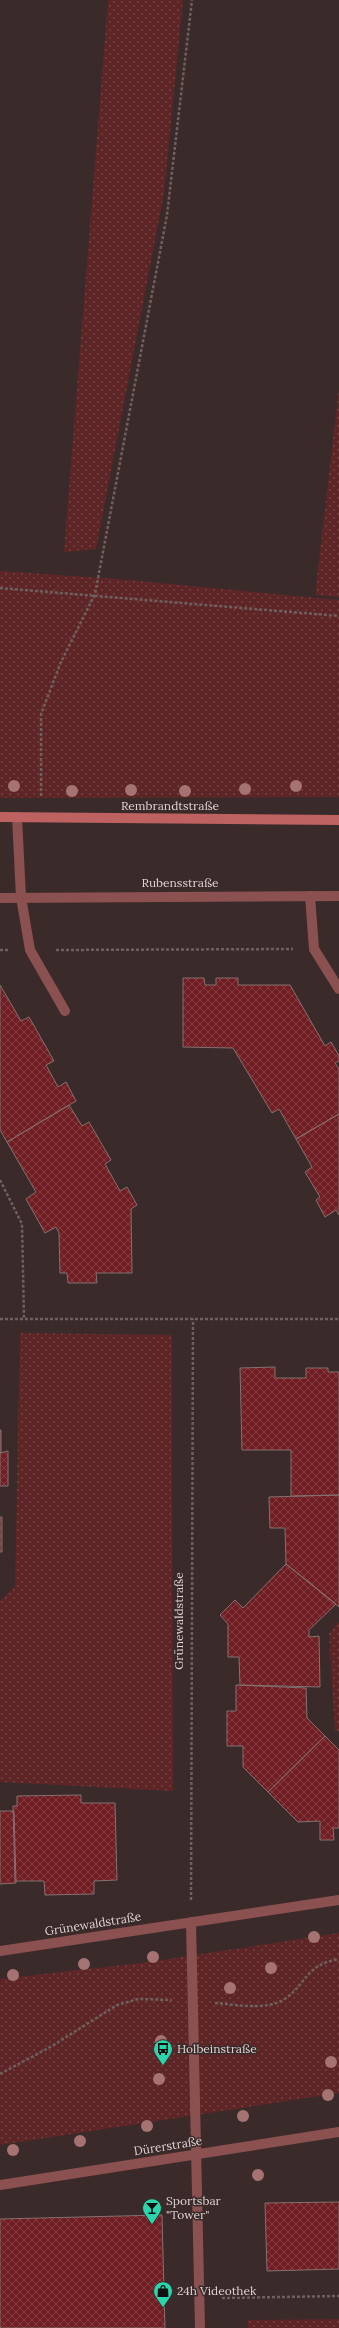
<svg xmlns="http://www.w3.org/2000/svg" width="339" height="2328" font-family="Lora,serif">
<style>
.grass{fill:url(#grass-dots)}
.building{fill:url(#building-cross-hatch);stroke:#847170}
.lines{fill:none;stroke-linecap:round;stroke-linejoin:round}
.path{stroke:#6f6060;stroke-width:2.5;stroke-dasharray:3 2;stroke-linecap:butt}
.lane{stroke:#8b5150;stroke-width:10}
.street{stroke:#8b5150;stroke-width:10}
.secondary{stroke:#be6161;stroke-width:10}
.tree{fill:#a47372}
.labels{text-anchor:middle;stroke-width:3;stroke-linejoin:round;paint-order:stroke}
.street-label{font-size:12px;fill:#ded3d3;stroke:#3b2a2a}
.poi-label{font-size:12px;fill:#ded3d3;stroke:#3b2a2a;text-anchor:start}
</style>
<defs>
<pattern id="grass-dots" width="8" height="8" patternUnits="userSpaceOnUse"><rect width="8" height="8" fill="#5e2526"/><path d="M2 2h.1M6 6h.1" fill="none" stroke="#754445" stroke-width="1.8" stroke-linecap="round"/></pattern>
<pattern id="building-cross-hatch" width="8" height="8" patternUnits="userSpaceOnUse"><rect width="8" height="8" fill="#701e23"/><path d="M0 0l8 8M0 8l8-8" fill="none" stroke="#843e42"/></pattern>
</defs>
<rect width="100%" height="100%" fill="#3b2a2a"/>
<path class="grass" d="M108,0H183L164,193L96,549L64,552Z
M339,389V597L315,595Z
M0,571L117,579L339,600V797L0,798Z
M20,1333L172,1335L173,1791L0,1782V1601L15,1586Z
M339,1622V1731H335L329,1633Z
M339,1933V2093L0,2145V1979L149,1962Z
M339,2319V2328H248V2320Z"/>
<path class="building" d="M183,978H204L205,985H216V978H238V985H290L325,1046L331,1042L339,1056V1061L335,1063L339,1069V1114L296,1139L279,1109L272,1113L233,1048L183,1047Z
M0,985L21,1021L29,1017L54,1061L46,1065L58,1087L66,1082L76,1101L7,1142L0,1130Z
M69,1105L82,1126L89,1122L111,1160L105,1164L120,1191L127,1187L137,1205L131,1209L132,1273H96L97,1283H68L67,1273H60L59,1233L56,1227L45,1233L26,1199L36,1192L7,1142Z
M339,1114V1215L336,1210L325,1217L316,1200L320,1197L305,1172L312,1167L296,1139Z
M275,1367V1378H306V1368H328V1372H339V1495L291,1496V1450H242L240,1368Z
M0,1430H1V1453H0Z
M8,1451V1486H0V1453Z
M339,1495V1607L286,1564L285,1528H270L269,1497Z
M0,1517H2V1552H0Z
M286,1564L336,1604L309,1630V1637L319,1636L320,1687L240,1685L239,1657H228V1624L220,1615L235,1600L243,1608Z
M236,1685L306,1688L307,1718L325,1736L268,1792L243,1767V1746H227V1711H236Z
M325,1736L339,1750V1828H333L334,1840H320V1821L298,1822L268,1792Z
M81,1795V1803H115L117,1880L94,1881V1894L45,1895L44,1881H15L13,1806H17V1796Z
M0,1811H14L16,1883L0,1884Z
M339,2202V2269L267,2271L265,2203Z
M162,2215L165,2328H0V2219Z"/>
<g class="lines">
<path class="path" d="M0,588L339,616
M41,796V714L61,662L95,594L167,215L192,0
M0,950H9
M56,950L293,949
M0,1180L22,1224L24,1319
M0,1319H339
M191,1900L193,1319
M215,2003C234,2004 264,2011 283,2000C307,1985 304,1965 339,1959
M0,2074L52,2046L117,2005L138,1999L172,2000
M222,2298L339,2296"/>
<path class="lane" d="M310,896L314,949L339,989
M21,897L30,950L65,1011"/>
<path class="street" d="M17,817L21,897
M0,898L339,896
M191,1922L200,2328
M0,1951L339,1900
M0,2185L339,2132"/>
<path class="secondary" d="M0,817L339,820"/>
</g>
<g class="tree">
<circle cx="14" cy="786" r="6"/>
<circle cx="296" cy="786" r="6"/>
<circle cx="245" cy="789" r="6"/>
<circle cx="131" cy="790" r="6"/>
<circle cx="72" cy="791" r="6"/>
<circle cx="185" cy="791" r="6"/>
<circle cx="314" cy="1937" r="6"/>
<circle cx="153" cy="1957" r="6"/>
<circle cx="84" cy="1964" r="6"/>
<circle cx="271" cy="1968" r="6"/>
<circle cx="13" cy="1975" r="6"/>
<circle cx="230" cy="1988" r="6"/>
<circle cx="161" cy="2041" r="6"/>
<circle cx="331" cy="2062" r="6"/>
<circle cx="159" cy="2079" r="6"/>
<circle cx="328" cy="2095" r="6"/>
<circle cx="243" cy="2116" r="6"/>
<circle cx="147" cy="2126" r="6"/>
<circle cx="80" cy="2141" r="6"/>
<circle cx="13" cy="2150" r="6"/>
<circle cx="258" cy="2175" r="6"/>
</g>
<defs>
<symbol id="bus-pin" viewBox="-11 -11 22 30"><path d="M0 17L-7.5 6A9.5 9.5 0 1 1 7.5 6Z" fill="#2ad5ac" stroke="#3b2a2a"/><path d="M-5-6H5V4H4V6H2V4H-2V6H-4V4H-5ZM-3.5-4V0h7V-4ZM-3.5 1.2v1.5H-2V1.2ZM2 1.2v1.5H3.5V1.2Z" fill="#111"/></symbol>
<symbol id="bar-pin" viewBox="-11 -11 22 30"><path d="M0 17L-7.5 6A9.5 9.5 0 1 1 7.5 6Z" fill="#2ad5ac" stroke="#3b2a2a"/><path d="M-6-5H6L.8 .8V4.5H3.5V6h-7V4.5H-.8V.8Z" fill="#111"/></symbol>
<symbol id="shop-pin" viewBox="-11 -11 22 30"><path d="M0 17L-7.5 6A9.5 9.5 0 1 1 7.5 6Z" fill="#2ad5ac" stroke="#3b2a2a"/><path d="M-5-2.5h2.3a2.7 3.5 0 0 1 5.4 0H5L5.5 6h-11ZM-1.5-2.5h3a1.5 2.3 0 0 0-3 0Z" fill="#111"/></symbol>
</defs>
<g fill-rule="evenodd">
<use href="#bus-pin" x="152" y="2038" width="22" height="30"/>
<use href="#bar-pin" x="141" y="2197" width="22" height="30"/>
<use href="#shop-pin" x="152" y="2280" width="22" height="30"/>
</g>
<g class="labels">
<g class="street-label">
<text x="170" y="810">Rembrandtstraße</text>
<text x="180" y="887">Rubensstraße</text>
<text transform="translate(179 1621) rotate(-90)" y="4">Grünewaldstraße</text>
<text transform="translate(93 1924) rotate(-9)" y="4">Grünewaldstraße</text>
<text transform="translate(168 2146) rotate(-9)" y="4">Dürerstraße</text>
</g>
<g class="poi-label">
<text x="177" y="2053">Holbeinstraße</text>
<text x="166" y="2205">Sportsbar<tspan x="166" dy="14">"Tower"</tspan></text>
<text x="177" y="2295">24h Videothek</text>
</g>
</g>
</svg>
